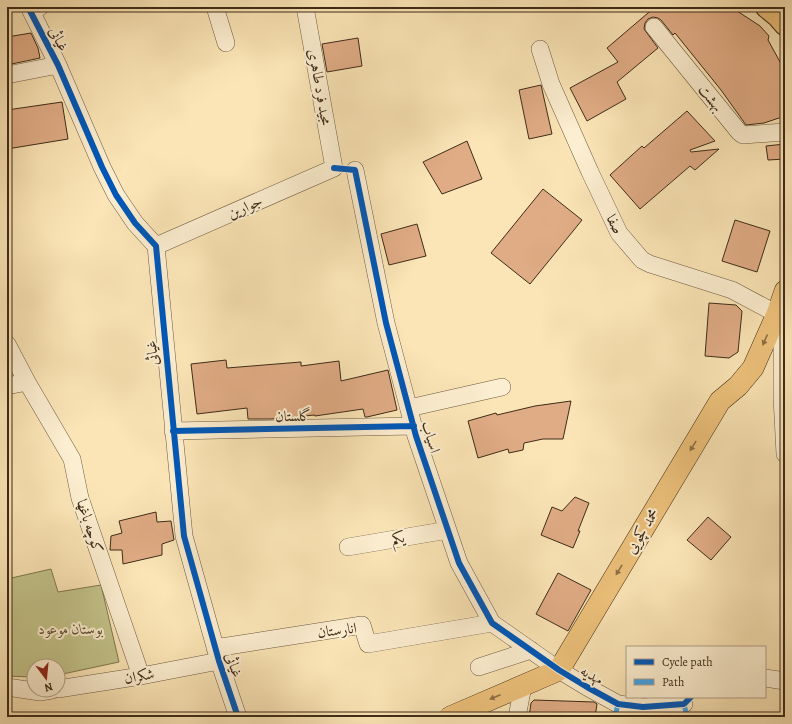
<svg xmlns="http://www.w3.org/2000/svg" width="792" height="724" font-family="Alegreya,Amiri,serif">
<style>
.green{fill:#c3c38a;stroke:#807751}
.building{fill:#e0ac85;stroke:#3e2b18}
.lines{fill:none;stroke-linecap:round;stroke-linejoin:round}
.minor-casing{stroke:#6d5a40;stroke-width:18}
.major-casing{stroke:#3e2b18;stroke-width:22}
.highway-casing{stroke:#3e2b18;stroke-width:24}
.minor{stroke:#fceed0;stroke-width:17}
.major{stroke:#eec27b;stroke-width:21}
.highway{stroke:#eec27b;stroke-width:22}
.quiet{stroke:#3fa3ea;stroke-width:5;stroke-dasharray:10 5;stroke-linecap:butt}
.cycleway-casing{stroke:#fceed0;stroke-width:8}
.cycleway{stroke:#0057b8;stroke-width:6}
.oneway{fill:#8d6f45}
.labels{text-anchor:middle;stroke-width:4;stroke-linejoin:round;paint-order:stroke}
.street-label{font-size:15px;fill:#3e2b18;stroke:#fceed0}
.park-label{font-size:15px;font-style:italic;fill:#5f5134;stroke:#fceed0}
</style>
<rect width="100%" height="100%" fill="#fbe5b6"/>
<filter id="stains"><feTurbulence type="fractalNoise" baseFrequency=".005" numOctaves="4"/><feColorMatrix values="0 0 0 0 .2 0 0 0 0 .09 0 0 0 0 .02 0 0 0 .5 -.17"/></filter>
<radialGradient id="worn" r=".72"><stop offset=".6" stop-color="#630" stop-opacity="0"/><stop offset="1" stop-color="#630" stop-opacity=".3"/></radialGradient>
<path class="green" d="M51,569L58,592L101,585L119,662L58,675V666H34V677L7,676V579Z"/>
<path class="building" d="M655,7H731L760,26L769,36L768,40L785,71V116L764,123L746,125L721,90L675,33L673,35L661,20L658,18L653,17L648,19L645,23L644,29L658,48L617,82L626,99L587,121L570,88L618,62L607,48Z
M31,33L38,48L40,58L7,65V37Z
M358,38L362,66L327,72L322,44Z
M541,85L552,134L529,139L519,90Z
M62,102L68,139L7,149V110Z
M687,111L715,141L690,150L691,152L719,149L695,170L690,166L640,209L610,175L642,146L644,148Z
M467,141L482,179L442,194L423,162Z
M785,144V159L768,160L766,146Z
M543,189L582,220L530,284L491,253Z
M735,220L770,231L757,272L722,261Z
M417,224L426,256L389,265L381,234Z
M709,303L736,305L742,311L738,352L729,358L705,356Z
M226,360L227,368L301,362V366L339,361L341,381L388,370L397,410L367,417H365L363,409L315,416V415L271,419H248L247,408L197,414L191,364Z
M571,401L563,439H543L524,443L523,450L509,453L508,449L478,458L468,421L496,413L497,415L535,406Z
M575,497L589,503L578,531H580L573,548L541,535L552,507L562,511Z
M156,512L157,522L171,521L174,540L162,544V555L123,564L122,550H110L111,536L122,533L119,521Z
M708,517L731,537L711,560L687,540Z
M558,573L591,590L568,631L536,614Z
M534,700L594,702L597,704L595,717H529L531,703Z"/>
<g class="lines">
<defs>
<path id="minor" d="M40,7L31,11L58,65L102,167L116,195L135,223L156,246L184,536L219,661L238,717
M215,7L226,43
M654,27L739,132L743,135L785,132
M540,49L551,84L590,172L619,233L642,260L650,264L732,290L777,314
M7,75L58,65
M355,170L386,323L416,436L459,563L492,623L559,670L587,687L618,704L643,707L684,704
M156,246L334,168L305,7
M785,336L782,345V397L785,454
M7,344L27,382L72,459L80,498L141,676
M7,386L27,382
M409,408L502,387
M173,431L414,426
M348,547L448,530
M215,648L362,625L368,644L492,623
M479,667L531,650
M765,678L785,681
M7,687L40,692L52,690
M58,689L141,676L219,661
M517,717L523,686"/>
<path id="major" d="M450,717L559,670L720,401L738,386L753,368L777,314L785,291"/>
<path id="highway" d="M767,7L778,16L785,24"/>
</defs>
<use href="#minor" class="minor-casing"/>
<use href="#major" class="major-casing"/>
<use href="#highway" class="highway-casing"/>
<use href="#minor" class="minor"/>
<use href="#major" class="major"/>
<use href="#highway" class="highway"/>
<path class="quiet" d="M684,704L687,717
M615,717L618,704"/>
<defs>
<path id="cycleway" d="M28,7L58,65L102,167L116,195L135,223L156,246L184,536L219,661L238,717
M334,168L355,170L386,323L416,436L459,563L492,623L559,670L587,687L618,704L643,707L684,704L691,697
M173,431L414,426"/>
</defs>
<use href="#cycleway" class="cycleway-casing"/>
<use href="#cycleway" class="cycleway"/>
</g>
<defs><path id="oneway-solid" d="M-6-.8H1V-3.2L6.5 0L1 3.2V.8H-6Z"/></defs>
<g class="oneway">
<use href="#oneway-solid" transform="translate(765 340) rotate(114)"/>
<use href="#oneway-solid" transform="translate(693 446) rotate(121)"/>
<use href="#oneway-solid" transform="translate(619 570) rotate(121)"/>
<use href="#oneway-solid" transform="translate(495 697) rotate(157)"/>
</g>
<g class="labels">
<g class="street-label">
<text transform="translate(59 39) rotate(63)" y="5">غیاثی</text>
<text transform="translate(320 87) rotate(80)" y="5">مجید فرد طاهری</text>
<text transform="translate(711 98) rotate(51)" y="5">بهشت</text>
<text transform="translate(245 207) rotate(-24)" y="5">جوارین</text>
<text transform="translate(615 224) rotate(62)" y="5">صفا</text>
<text transform="translate(152 353) rotate(-96)" y="5">غیاثی</text>
<text transform="translate(293 416) rotate(-1)" y="5">گلستان</text>
<text transform="translate(431 437) rotate(73)" y="5">اسیاب</text>
<text transform="translate(90 526) rotate(72)" y="5">کوچه باغها</text>
<text transform="translate(642 531) rotate(-59)" y="5">محمد کچویی</text>
<text transform="translate(398 538) rotate(-10)" y="5">یکم</text>
<text transform="translate(337 630) rotate(-7)" y="5">انارستان</text>
<text transform="translate(234 665) rotate(72)" y="5">غیاثی</text>
<text transform="translate(592 675) rotate(30)" y="5">مهدیه</text>
<text transform="translate(139 676) rotate(-10)" y="5">شکران</text>
</g>
<g class="park-label">
<text x="71" y="634">بوستان موعود</text>
</g>
</g>
<rect width="792" height="724" fill="none" stroke="#fbe5b6" stroke-width="24"/>
<rect x="8" y="8" width="776" height="708" fill="none" stroke="#3e2b18" stroke-width="2"/>
<rect x="12" y="12" width="768" height="700" fill="none" stroke="#3e2b18"/>
<rect x="626" y="646" width="140" height="52" fill="#fceed0" stroke="#b0a086"/>
<rect x="634" y="659" width="20" height="6" fill="#0057b8" stroke="#b0a086"/>
<text x="662" y="666" font-size="12" fill="#3e2b18">Cycle path</text>
<rect x="634" y="679" width="20" height="6" fill="#3fa3ea" stroke="#b0a086"/>
<text x="662" y="686" font-size="12" fill="#3e2b18">Path</text>
<g transform="translate(46 678) rotate(164)"><circle r="19" fill="#fceed0" stroke="#b0a086"/>
<path d="M0-3L7 15L0 10L-7 15Z" fill="#8f2418"/>
<text y="-6" font-size="11" font-weight="bold" text-anchor="middle" fill="#3e2b18">N</text>
</g>
<rect width="100%" height="100%" filter="url(#stains)"/>
<rect width="100%" height="100%" fill="url(#worn)"/>
</svg>
